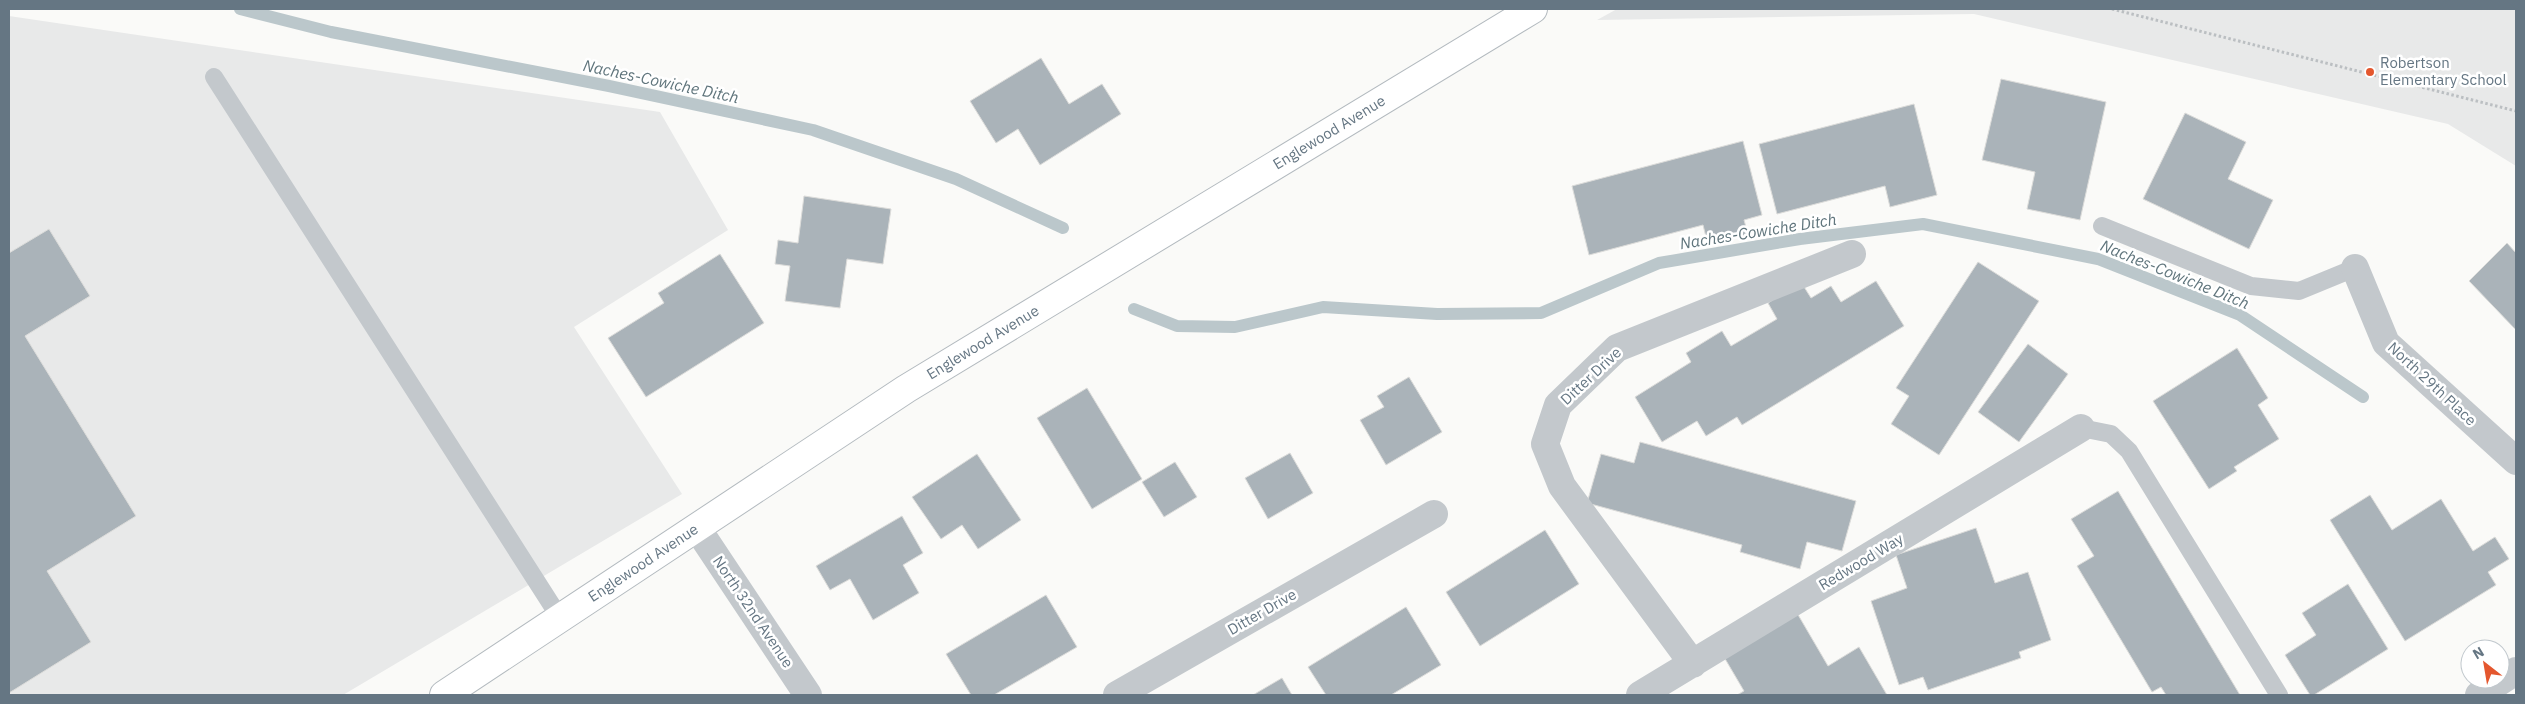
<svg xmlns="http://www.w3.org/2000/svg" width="2525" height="704" font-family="'IBM Plex Sans',sans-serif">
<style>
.built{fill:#e8e9e9}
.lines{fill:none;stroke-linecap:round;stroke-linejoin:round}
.stream{stroke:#bbc7cb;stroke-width:12}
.building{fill:#aab3b9;stroke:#dcdcda}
.secondary-casing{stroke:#b3babf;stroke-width:30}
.path{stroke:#bbbfc2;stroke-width:3;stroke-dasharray:2.5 2.5;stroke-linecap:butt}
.lane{stroke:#c3c8cc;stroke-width:18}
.street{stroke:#c3c8cc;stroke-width:28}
.secondary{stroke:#fff;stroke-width:28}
.poi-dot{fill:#e4572e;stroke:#fff;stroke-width:2}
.labels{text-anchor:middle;stroke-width:5;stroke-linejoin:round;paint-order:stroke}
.poi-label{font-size:15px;fill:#657683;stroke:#fff;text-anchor:start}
.street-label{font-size:15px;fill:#657683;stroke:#fff}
.water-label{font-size:16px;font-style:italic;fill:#60757c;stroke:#fff}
</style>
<rect width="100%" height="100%" fill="#fafaf8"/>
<path class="built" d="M1617,9H2516V166L2448,124L1974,14L1597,20Z
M9,16L660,112L728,230L574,327L682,494L343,695H9Z"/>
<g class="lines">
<path class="stream" d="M240,9L331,32L609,86L813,130L956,179L1063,228
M1134,309L1177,326L1235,327L1323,307L1437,314L1541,313L1659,263L1800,239L1923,224L2098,259L2240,315L2363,397"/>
</g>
<path class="building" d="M1041,58L1069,104L1102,84L1121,114L1040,165L1018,129L996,143L970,101Z
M2001,79L2106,102L2080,220L2027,209L2035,172L1982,160Z
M1914,104L1937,195L1890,207L1885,186L1777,214L1759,144Z
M2185,113L2246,142L2228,179L2273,200L2249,249L2143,199Z
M1743,141L1762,215L1744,220L1748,234L1708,245L1703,225L1589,255L1572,186Z
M804,196L891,209L883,264L847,259L840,308L785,301L790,266L775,264L778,240L798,243Z
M49,229L90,296L25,336L136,516L47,571L91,642L9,693V253Z
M2507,243L2516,253V330L2469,281Z
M720,254L764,323L646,397L608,338L664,303L658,293Z
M1978,262L2039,301L1939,455L1891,424L1909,396L1896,388Z
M1876,281L1904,326L1742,425L1737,417L1706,436L1697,421L1662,442L1635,397L1691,362L1686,353L1722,331L1731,346L1777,319L1768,303L1801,282L1811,298L1831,286L1841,302Z
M2028,344L2068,374L2019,442L1978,412Z
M2237,348L2268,398L2258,405L2279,439L2234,467L2237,471L2209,489L2153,401Z
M1409,377L1442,432L1386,465L1360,420L1384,407L1377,396Z
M1087,388L1142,479L1092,509L1037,418Z
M1640,442L1856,501L1842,551L1807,542L1800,569L1740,552L1742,545L1587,503L1601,454L1634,463Z
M1290,453L1313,493L1268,519L1245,478Z
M977,454L1021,520L978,549L962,525L941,539L912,497Z
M1175,462L1197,497L1164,517L1142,482Z
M2118,491L2240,695H2166L2161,687L2152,692L2077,566L2094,556L2071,519Z
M2370,495L2392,530L2441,499L2473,551L2495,537L2509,559L2488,572L2496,585L2405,641L2330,520Z
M902,516L923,553L903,565L919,593L873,620L850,579L830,590L816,566Z
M1976,528L1995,583L2028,572L2051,640L2019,652L2021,658L1928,690L1923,677L1899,685L1871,601L1907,588L1896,555Z
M1545,530L1579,584L1480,646L1446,592Z
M2348,584L2388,649L2314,695H2310L2285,655L2316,635L2302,613Z
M1046,595L1077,647L994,695H971L946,654Z
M1406,607L1441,665L1391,695H1326L1308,667Z
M1797,613L1828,666L1859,647L1887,695H1737L1744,691L1724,657Z
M1282,678L1292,695H1253Z"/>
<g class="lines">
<defs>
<g id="secondary">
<path id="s1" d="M444,695L906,389L1533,9"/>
</g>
</defs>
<use href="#secondary" class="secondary-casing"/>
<path class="path" d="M2112,9L2516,111"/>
<path class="lane" d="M214,77L560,618
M2102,226L2251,286L2299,291L2355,268
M2081,428L2111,434L2129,451L2279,695"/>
<path class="street" d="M2355,268L2386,343L2516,461
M697,528L808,695
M1693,664L1562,486L1545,444L1558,405L1617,348L1852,254
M1117,695L1434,514
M1640,695L2081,428
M2479,695L2516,671"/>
<use href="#secondary" class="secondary"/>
</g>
<circle class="poi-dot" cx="2370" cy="72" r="5"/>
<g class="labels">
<g class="poi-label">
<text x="2380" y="68">Robertson<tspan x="2380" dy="17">Elementary School</tspan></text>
</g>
<g class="street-label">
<text dy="5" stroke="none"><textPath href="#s1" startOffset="1049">Englewood Avenue</textPath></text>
<text dy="5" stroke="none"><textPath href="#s1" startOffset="644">Englewood Avenue</textPath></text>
<text transform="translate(1591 376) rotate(-43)" y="5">Ditter Drive</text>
<text transform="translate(2432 384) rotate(43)" y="5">North 29th Place</text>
<text transform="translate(1861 562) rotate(-31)" y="5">Redwood Way</text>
<text dy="5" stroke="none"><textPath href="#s1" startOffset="239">Englewood Avenue</textPath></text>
<text transform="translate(753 612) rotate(56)" y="5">North 32nd Avenue</text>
<text transform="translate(1262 612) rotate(-30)" y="5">Ditter Drive</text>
</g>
<g class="water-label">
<text transform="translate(661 81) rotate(12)" y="6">Naches-Cowiche Ditch</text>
<text transform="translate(1758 231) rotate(-9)" y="6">Naches-Cowiche Ditch</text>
<text transform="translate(2175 274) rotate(22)" y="6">Naches-Cowiche Ditch</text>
</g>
</g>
<rect width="2525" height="704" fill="none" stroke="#657683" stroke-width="20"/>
<g transform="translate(2485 664) rotate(329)"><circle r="24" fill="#ffffff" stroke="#c1c8cd"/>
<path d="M0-4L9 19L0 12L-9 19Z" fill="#e4572e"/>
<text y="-8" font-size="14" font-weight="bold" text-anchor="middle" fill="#657683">N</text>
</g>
</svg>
